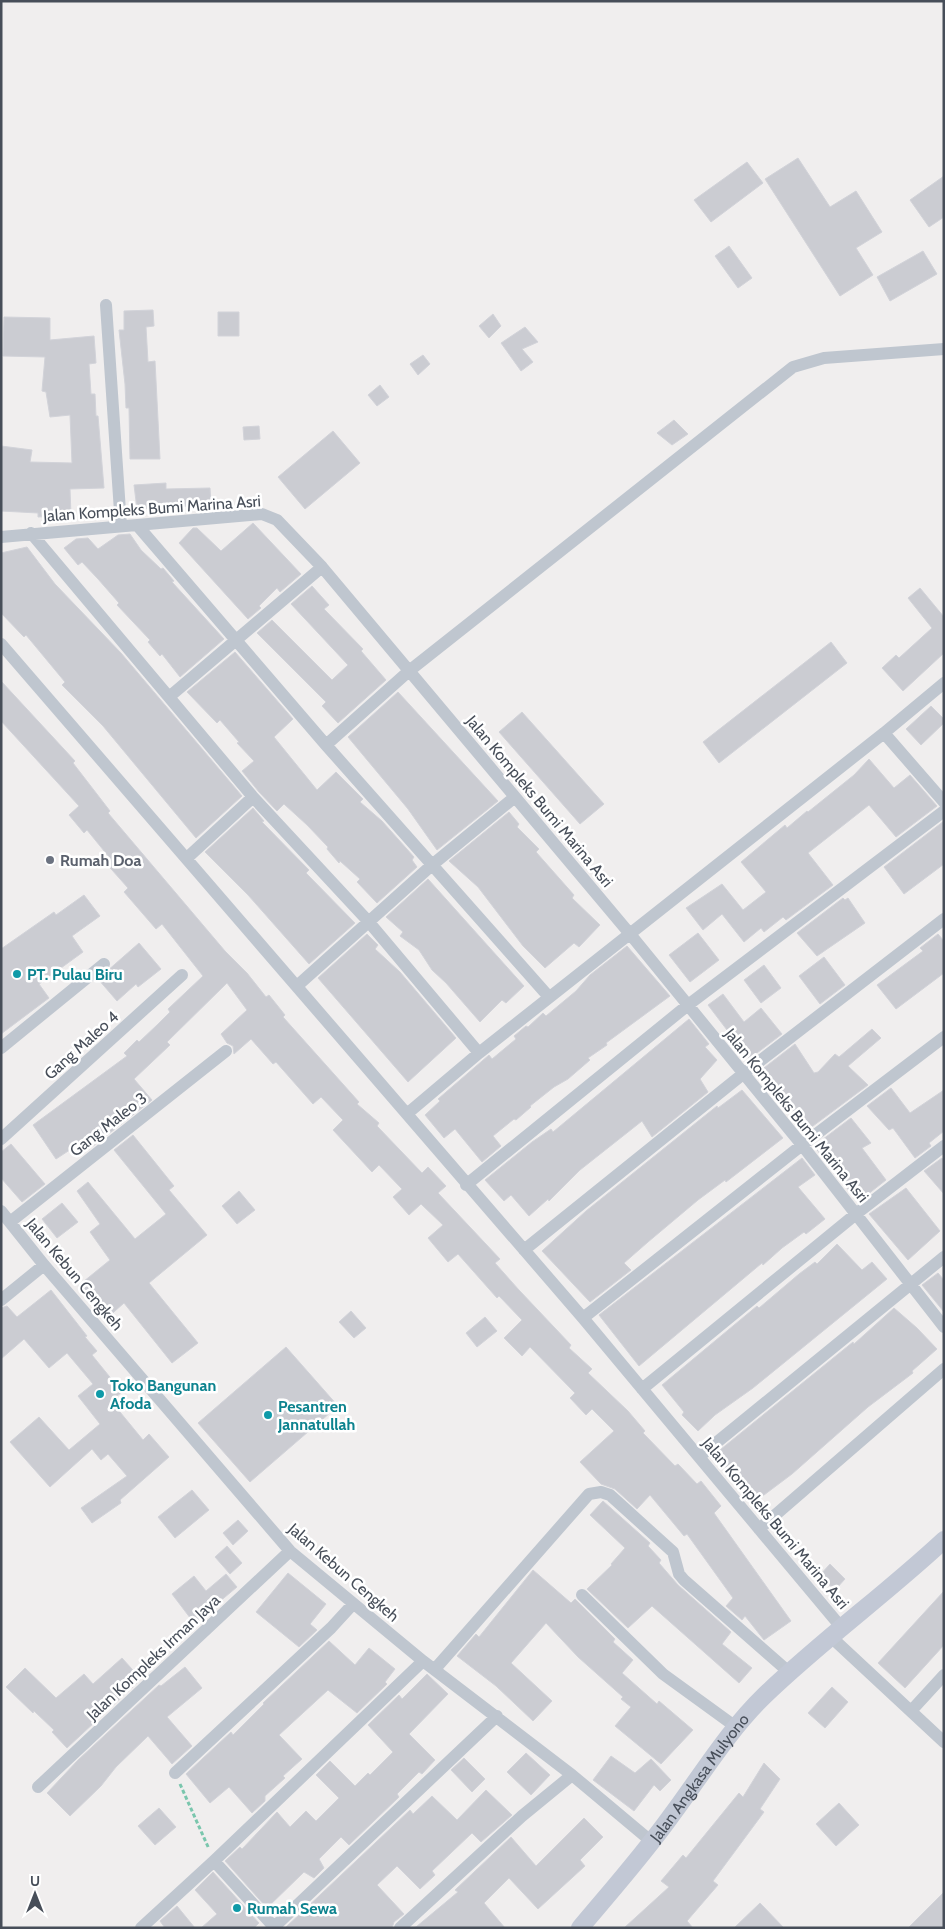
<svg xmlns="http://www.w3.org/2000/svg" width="945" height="1929" font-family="Cabin,sans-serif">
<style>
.building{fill:#cbccd2;stroke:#d2d3d9}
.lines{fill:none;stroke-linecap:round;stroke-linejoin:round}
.path{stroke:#7ac6ad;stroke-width:3;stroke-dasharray:4 2.5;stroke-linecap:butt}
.minor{stroke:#bfc6cf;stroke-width:12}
.secondary{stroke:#c2c8d5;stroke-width:18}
.worship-dot{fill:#6b7280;stroke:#fff;stroke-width:2}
.culture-dot{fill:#0f9aa8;stroke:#fff;stroke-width:2}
.labels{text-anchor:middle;stroke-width:5;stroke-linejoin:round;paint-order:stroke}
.street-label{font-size:16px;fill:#474e59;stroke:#fff}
.worship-label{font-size:16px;font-weight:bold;fill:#5b616d;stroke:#fff;text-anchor:start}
.culture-label{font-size:16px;font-weight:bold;fill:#0d838f;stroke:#fff;text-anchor:start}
</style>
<rect width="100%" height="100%" fill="#f0eeee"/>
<path class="building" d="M798,158L830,207L856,191L882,232L856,248L873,275L840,296L765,179Z
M747,162L763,183L711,222L694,200Z
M944,176V217L929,227L910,200Z
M729,246L752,278L738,288L715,256Z
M923,251L937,274L890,301L877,277Z
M153,310L154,326L146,327L148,362L155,361L160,459H130L129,408H126L125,384L119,330H124V311Z
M218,312H239V336H218Z
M493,314L501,326L489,338L479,326Z
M4,317L50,318V340L94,336L96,363L89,364L91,394H95L96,416H98L104,488L70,489L71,515L38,517V513L1,511V446L32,450L30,462L72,463L70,415L50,417L46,392L42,391L45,357L3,356Z
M525,327L538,342L522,349L533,362L521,371L501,343Z
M423,355L430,364L418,375L410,364Z
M380,385L389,397L377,406L368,395Z
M674,420L688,434L672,445L657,433Z
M259,426L260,439L244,440L243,427Z
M333,431L360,463L305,509L278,477Z
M166,483V489L210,488L211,505L137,509L134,485Z
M253,523L301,574L280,592L277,588L259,606L261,608L248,619L179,543L193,528H197L221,551Z
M130,534L141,550L161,569L163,568L174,581L172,582L224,639L180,677L162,654L160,656L148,642L150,640L117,605L119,603L98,579L82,562L78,565L64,548L76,539L88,538L98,549L118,535Z
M27,547L55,584L121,653L242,796L196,838L103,726L62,685L65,682L26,635L24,637L1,613V553Z
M312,586L329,605L324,609L363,649L361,651L386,680L338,723L322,706L326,702L257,633L272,620L332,680L348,665L291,604Z
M920,588L944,617V653L903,691L882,668L896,655L899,658L932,628L908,598Z
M831,642L847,663L719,763L703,742Z
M235,652L293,719L274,737L317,790L336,772L363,799L360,802L382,821L414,857L412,860L417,867L377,903L357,882L360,879L340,861L339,863L327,849L328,847L307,825L284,804L277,811L259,792L242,771L254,761L237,743L239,742L220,720L217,723L187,692Z
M1,681L75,761L73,763L110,811L108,813L225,951L247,973L266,997L269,995L285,1015L283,1017L359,1102L357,1104L379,1123L377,1126L422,1173L428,1167L446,1186L438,1193L500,1259L495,1263L519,1290L571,1345L569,1348L592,1369L588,1373L628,1411L645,1431L643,1433L675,1466L678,1464L697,1484L701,1481L721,1506L714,1513L791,1621L764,1640L745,1616L742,1620L726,1606L733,1598L687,1534L684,1536L650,1495L637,1509L615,1489L601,1484L580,1462L614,1431L592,1409L586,1415L570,1398L575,1393L530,1347L522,1356L504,1338L522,1320L499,1296L497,1298L458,1254L448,1262L428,1238L443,1225L421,1204L409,1215L393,1197L402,1189L379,1165L372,1172L333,1130L343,1120L321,1097L313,1104L276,1062L273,1064L251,1039L234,1054L233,1046L227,1043L221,1034L247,1010L227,983L167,1042L170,1045L134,1079L152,1100L88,1150L82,1142L56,1159L33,1125L127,1056L124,1053L137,1040L139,1042L157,1025L170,1012L168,1009L203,976L162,924L156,929L124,892L128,888L104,861L109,857L87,830L84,833L69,815L79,806L1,721Z
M398,692L498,801L437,850L408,809L348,737Z
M931,706L944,719V723L921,745L906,729Z
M522,712L604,804L580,824L499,732Z
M869,759L894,788L910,775L937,806L896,837L869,805L808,853L833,885L786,920L783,917L764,932L761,928L744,942L722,914L703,930L686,908L722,884L743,910L766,892L741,862L785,825L787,828L807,811L808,812L854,775Z
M253,808L264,821L262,822L309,870L306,873L355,923L309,964L248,895L205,852Z
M509,812L519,824L517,827L539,849L536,852L574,895L572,898L600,925L579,947L574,943L545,968L523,946L478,887L449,861Z
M944,821V864L904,894L884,867Z
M428,879L524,986L506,1003L502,1000L480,1022L446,983L432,970L419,950L400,936L403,932L386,917Z
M84,895L100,916L72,936L83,952L39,984L49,998L1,1034V949L54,912L56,915Z
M843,898L845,900L848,898L865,923L817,956L797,933Z
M698,933L719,960L690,982L669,955Z
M367,934L378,945L375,949L400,972L456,1038L408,1082L318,978Z
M938,934L944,941V973L896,1009L877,985L923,951L920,948Z
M139,943L161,969L138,987L136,984L117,1001L98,979Z
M627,946L670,996L606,1043L607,1045L588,1058L590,1060L568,1079L554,1087L530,1106L531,1107L516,1120L514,1119L493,1136L501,1146L482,1162L455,1129L444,1138L425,1115L440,1101L438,1099L489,1055L492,1059L516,1039L514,1036L526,1026L528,1027L543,1013L546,1016L576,991L590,975Z
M824,957L845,985L820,1004L799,976Z
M764,965L781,988L761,1003L744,980Z
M723,994L744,1022L761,1008L782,1034L749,1059L741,1050L744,1047L730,1028L727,1030L708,1005Z
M689,1019L709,1044L705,1047L717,1060L700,1079L708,1092L652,1137L642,1121L580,1170L549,1201L548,1199L529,1216L511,1195L504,1201L485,1180L532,1142L551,1129L553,1132Z
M872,1029L881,1038L848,1066L868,1085L809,1129L760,1071L795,1044L814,1073L818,1072L835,1054L839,1057Z
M891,1088L910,1113L944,1090V1131L929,1143L931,1146L915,1158L893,1128L889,1130L867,1106Z
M742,1090L783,1138L726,1182L725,1180L698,1200L648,1242L624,1263L631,1270L590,1302L542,1251L586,1211L717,1106L718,1108Z
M851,1118L871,1143L862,1148L886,1180L858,1202L814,1146Z
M133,1135L174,1186L169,1190L207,1235L149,1283L198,1343L172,1363L124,1303L106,1319L78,1286L110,1260L90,1232L100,1224L77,1191L88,1182L135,1239L166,1214L114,1150Z
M11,1144L45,1184L22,1202L1,1178V1152Z
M802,1158L815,1175L798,1187L825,1219L806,1234L804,1232L782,1248L763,1265L762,1263L639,1366L599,1315Z
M942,1158L944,1160V1194L924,1171Z
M906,1188L940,1231L908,1260L869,1214Z
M239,1191L255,1210L237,1224L222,1206Z
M62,1203L78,1222L57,1238L42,1219Z
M837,1244L862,1270L872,1262L887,1279L753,1388L715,1415L698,1431L682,1415L684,1412L662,1385L757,1306L759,1308L799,1274L815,1262L817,1264Z
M938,1273L944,1280V1312L922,1285Z
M51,1290L87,1336L85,1337L97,1351L92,1355L122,1392L111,1401L143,1440L149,1434L169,1457L120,1500L121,1503L92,1523L81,1508L127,1476L108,1454L101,1460L92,1449L50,1487L10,1442L39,1417L69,1450L100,1424L78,1396L93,1384L67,1353L49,1368L24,1339L1,1359V1308L7,1306L17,1317Z
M894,1308L917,1328L937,1349L912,1371L913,1373L868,1407L792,1474L756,1501L732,1469L729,1471L715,1454L853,1342L854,1344Z
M351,1311L366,1328L354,1338L339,1322Z
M485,1317L497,1331L477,1347L466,1333Z
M286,1347L338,1406L250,1482L198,1423Z
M192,1490L209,1510L175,1538L158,1517Z
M603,1501L650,1543L648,1546L661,1560L659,1563L678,1585L731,1632L722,1644L752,1668L739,1683L652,1606L628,1628L587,1589L612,1565L611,1564L625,1548L590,1515Z
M238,1520L248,1531L233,1545L223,1533Z
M227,1546L242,1563L230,1574L215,1557Z
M830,1564L845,1579L835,1590L819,1576Z
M533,1570L571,1603L575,1599L615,1639L613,1642L633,1660L622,1673L657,1704L659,1701L693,1730L661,1764L615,1726L631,1707L621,1699L623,1697L578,1657L546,1623L511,1663L552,1701L533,1721L496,1686L457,1656L476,1634L479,1637Z
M288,1573L326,1604L310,1624L317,1630L299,1647L256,1612Z
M226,1574L237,1587L194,1623L172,1594L194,1576L206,1591Z
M944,1591V1645L905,1688L878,1663Z
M329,1641L355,1665L369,1648L395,1669L385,1682L387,1684L357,1713L328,1690L279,1735L302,1759L283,1776L285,1778L265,1796V1801L252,1813L229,1787L210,1803L186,1774L231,1732L233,1735L264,1704L263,1703Z
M122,1658L141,1679L67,1748L52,1732L54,1730L34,1711L33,1713L6,1687L25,1668L56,1698L84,1674L93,1684Z
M185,1667L202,1688L167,1717L192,1746L172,1764L148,1736L116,1767L101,1786L70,1816L47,1793L78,1760L159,1685L161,1686Z
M427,1674L448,1694L409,1734L435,1760L422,1774L419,1772L397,1794L399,1797L349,1845L341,1837L319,1859L324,1868L314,1878L304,1872L267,1908L225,1861L240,1847L242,1849L277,1812L290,1827L306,1811L316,1821L339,1798L316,1775L330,1761L355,1786L368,1773L370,1775L393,1752L368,1725L399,1695L402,1699Z
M832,1687L848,1702L825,1728L808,1713Z
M526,1753L550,1775L531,1795L507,1772Z
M611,1756L635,1773L651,1759L671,1780L660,1791L654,1785L634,1811L593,1780Z
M464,1758L485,1779L472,1792L451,1770Z
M764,1763L780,1779L760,1809L764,1812L713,1881L718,1885L687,1921L693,1928H624L669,1887L661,1881L683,1855L686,1858L739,1793L743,1797Z
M486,1790L512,1815L481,1842L472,1833L432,1871L435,1875L420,1889L397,1866L377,1885L404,1914L394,1922L392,1928H285L410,1810L413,1814L432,1796L457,1820Z
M839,1803L859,1825L836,1846L816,1824Z
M159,1808L176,1827L155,1845L138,1826Z
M584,1818L603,1837L580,1860L585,1866L538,1909L509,1878L484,1903L505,1928H412L416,1927L458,1892L455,1890L511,1837L536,1866Z
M213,1872L259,1923L254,1928H201L217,1914L195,1890Z
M944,1892V1928H908Z
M760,1903L784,1928H734Z
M177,1906L195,1928H165L160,1921Z"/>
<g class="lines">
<path class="path" d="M180,1784L209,1849"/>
<path class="minor" d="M106,305L121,526
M137,525L326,745L549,997
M31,533L253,797L368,921L479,1053
M1,537L262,514L277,520L322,567L630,934L802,1145L944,1327
M1,644L583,1318L841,1627
M169,697L322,567
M884,733L944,802
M326,745L409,671L793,367L824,358L944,349
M187,858L253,797
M297,986L432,865L515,797
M1,1048L104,964
M408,1113L479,1053L884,733L944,683
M1,1139L182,975
M466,1185L688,1005L944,811
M1,1211L44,1265L290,1551L423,1661L572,1775L652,1842
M10,1222L226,1051
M524,1250L743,1074L944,919
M1,1300L44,1265
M583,1318L802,1145L944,1037
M642,1389L856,1214L944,1146
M700,1456L944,1257
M759,1529L944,1369
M582,1595L663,1674L736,1727
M830,1636L944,1742
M435,1669L589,1494L601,1492L610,1495L673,1552L679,1574L684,1580L790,1673
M911,1711L944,1675
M175,1773L331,1628L353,1604
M38,1787L290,1551
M214,1861L275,1928
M141,1928L214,1861L423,1661
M273,1928L497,1716
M400,1928L522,1816L572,1775"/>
<path class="secondary" id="s1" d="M580,1928C611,1891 643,1855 671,1816C701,1776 728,1731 764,1696C821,1641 886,1594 944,1540"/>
</g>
<circle class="worship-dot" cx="50" cy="860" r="5"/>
<g class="culture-dot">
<circle cx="17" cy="974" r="5"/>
<circle cx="100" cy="1394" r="5"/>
<circle cx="268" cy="1415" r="5"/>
<circle cx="237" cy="1908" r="5"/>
</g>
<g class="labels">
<g class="street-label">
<text transform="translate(152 508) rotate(-4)" y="6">Jalan Kompleks Bumi Marina Asri</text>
<text transform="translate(540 801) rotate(50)" y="6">Jalan Kompleks Bumi Marina Asri</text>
<text transform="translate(81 1045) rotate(-42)" y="6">Gang Maleo 4</text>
<text transform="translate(797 1115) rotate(51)" y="6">Jalan Kompleks Bumi Marina Asri</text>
<text transform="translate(108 1124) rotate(-38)" y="6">Gang Maleo 3</text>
<text transform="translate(75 1274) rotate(50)" y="6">Jalan Kebun Cengkeh</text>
<text transform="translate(776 1523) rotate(50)" y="6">Jalan Kompleks Bumi Marina Asri</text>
<text transform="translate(344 1572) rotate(41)" y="6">Jalan Kebun Cengkeh</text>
<text transform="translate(153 1657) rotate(-43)" y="6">Jalan Kompleks Irman Jaya</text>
<text dy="6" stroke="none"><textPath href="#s1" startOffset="192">Jalan Angkasa Mulyono</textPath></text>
</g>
<g class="worship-label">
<text x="60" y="866">Rumah Doa</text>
</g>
<g class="culture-label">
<text x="27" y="980">PT. Pulau Biru</text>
<text x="110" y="1391">Toko Bangunan<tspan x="110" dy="18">Afoda</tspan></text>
<text x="278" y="1412">Pesantren<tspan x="278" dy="18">Jannatullah</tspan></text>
<text x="247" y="1914">Rumah Sewa</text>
</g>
</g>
<rect width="945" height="1929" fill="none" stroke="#474e59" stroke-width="5"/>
<g transform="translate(35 1894)" stroke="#ffffff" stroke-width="4" paint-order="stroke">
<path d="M0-4L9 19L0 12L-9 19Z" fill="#474e59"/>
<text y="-8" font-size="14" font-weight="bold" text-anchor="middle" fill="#474e59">U</text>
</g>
</svg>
